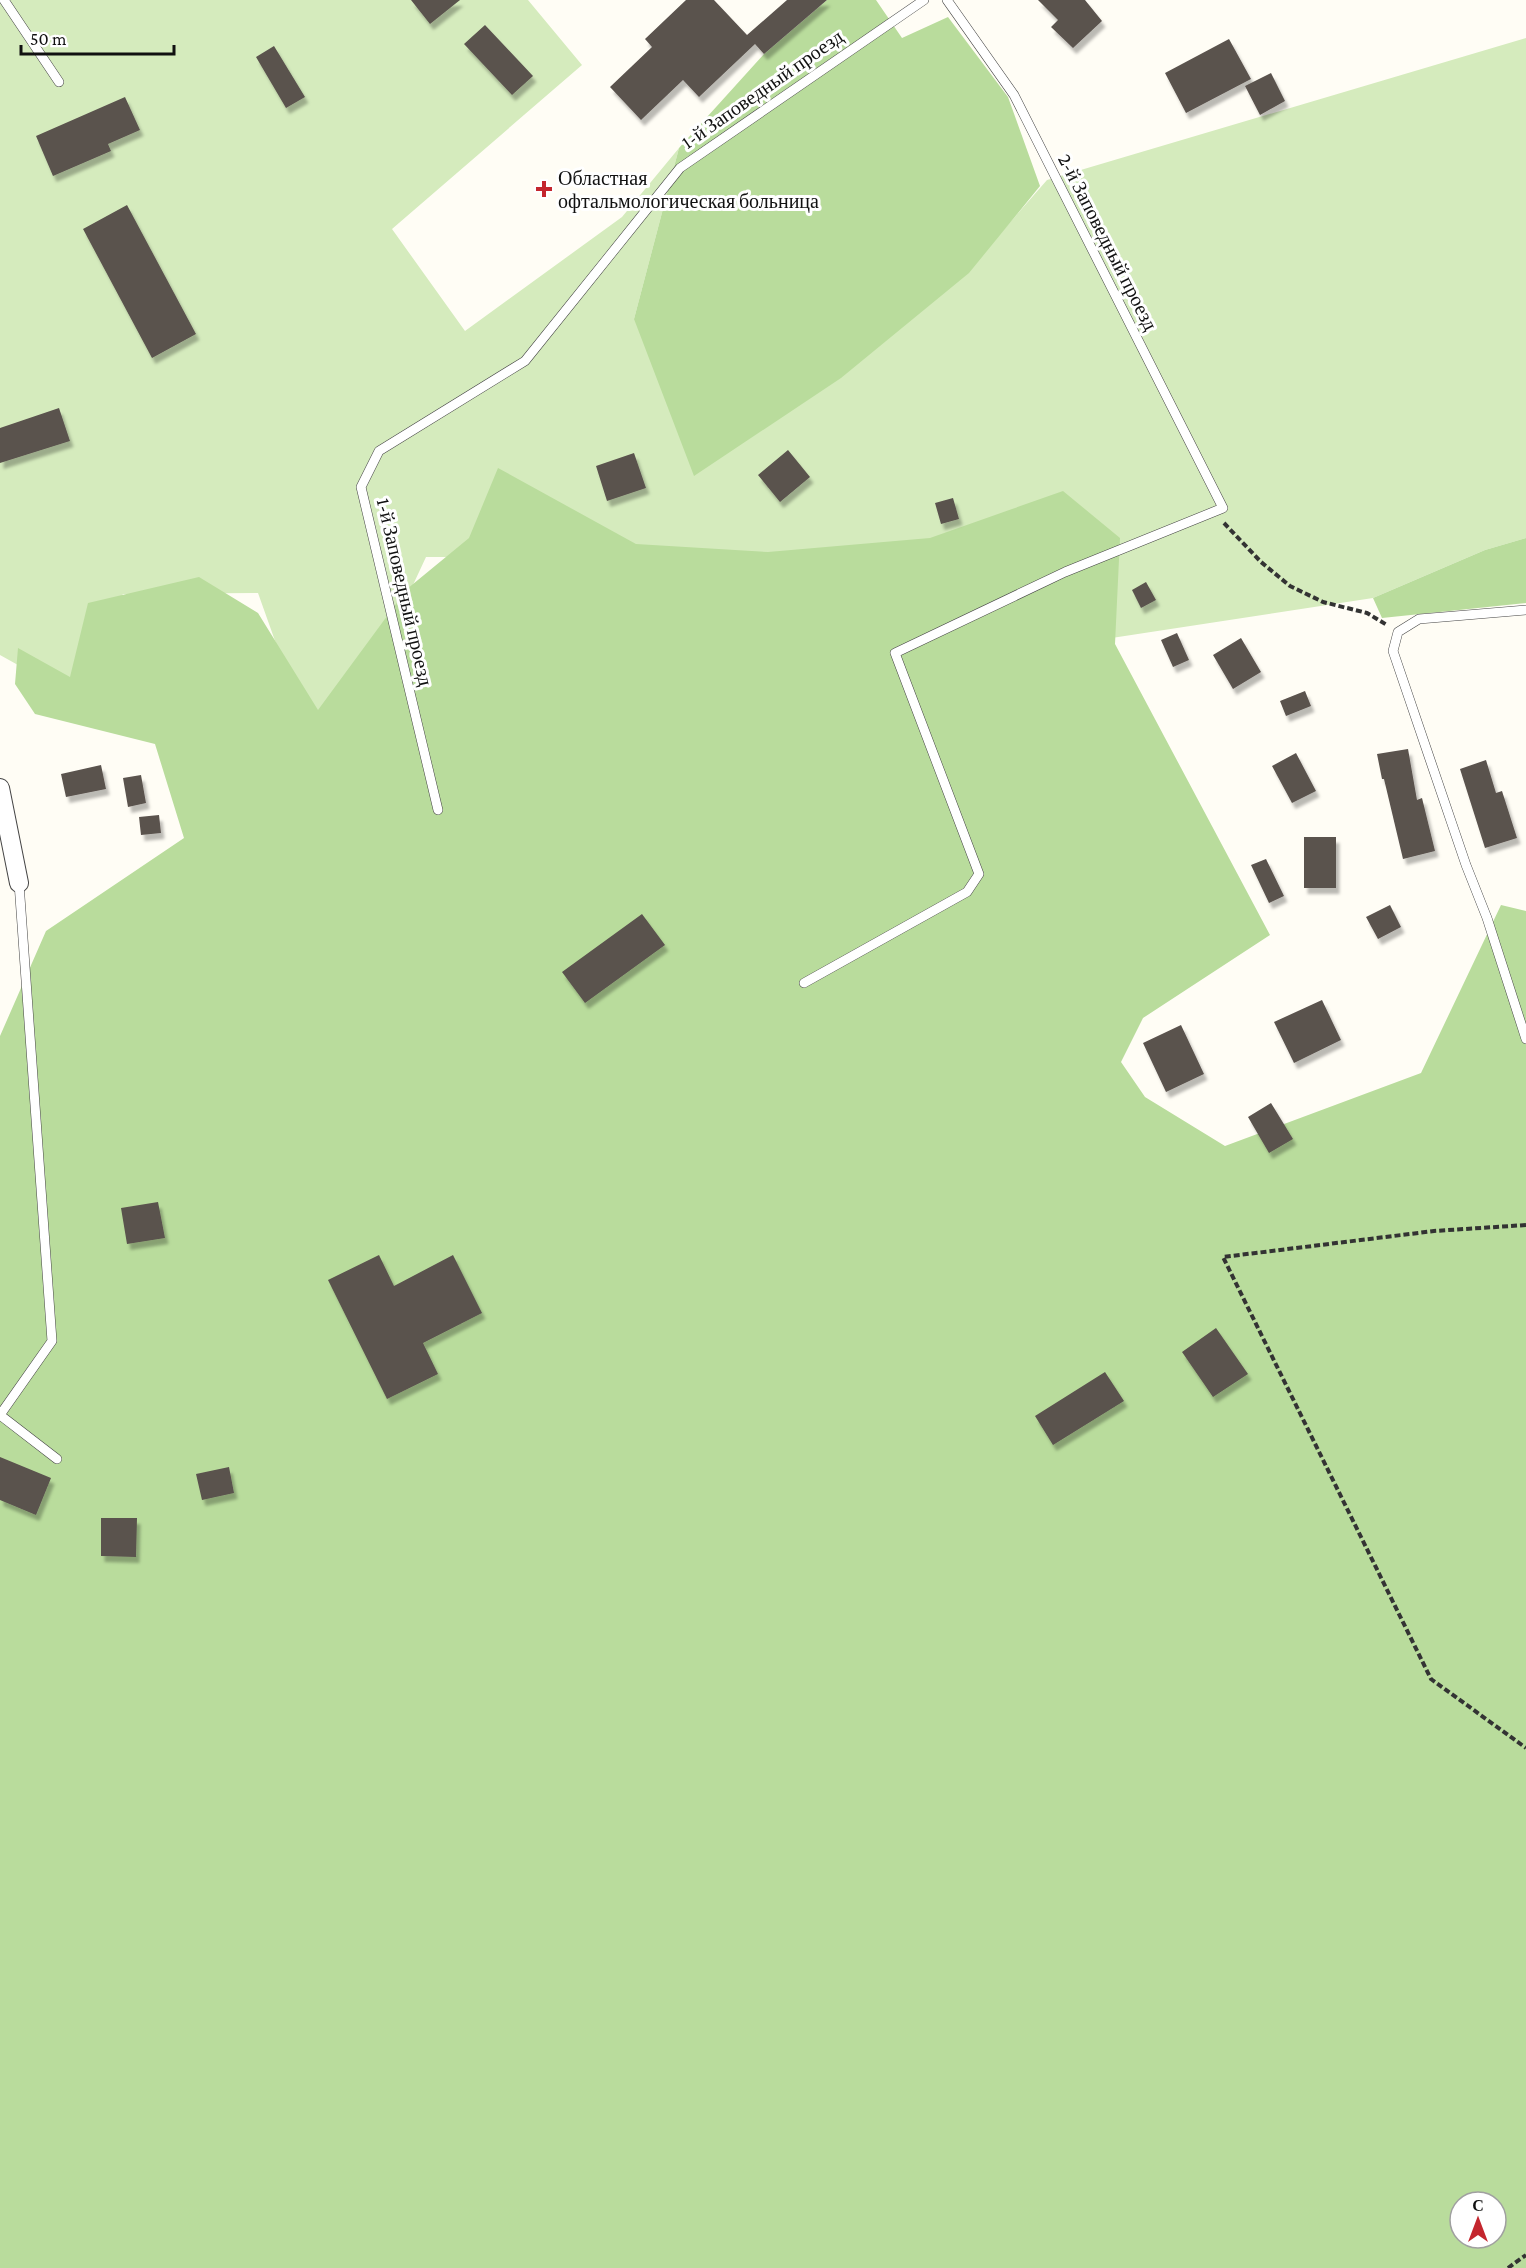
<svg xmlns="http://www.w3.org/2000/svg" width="1526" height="2268" font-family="'Crimson Pro',serif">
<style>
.green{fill:#d5ebbd}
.forest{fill:#b9dc9c;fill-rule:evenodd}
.building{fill:#5a524d;filter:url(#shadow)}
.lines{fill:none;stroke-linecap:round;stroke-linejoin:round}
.lane-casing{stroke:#444;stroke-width:10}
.street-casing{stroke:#444;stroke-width:20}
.path{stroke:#333;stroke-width:4;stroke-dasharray:6 3;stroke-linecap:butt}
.lane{stroke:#fff;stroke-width:9}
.street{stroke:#fff;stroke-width:18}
.poi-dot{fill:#c4262e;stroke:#fff;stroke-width:2}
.labels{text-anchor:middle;stroke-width:6;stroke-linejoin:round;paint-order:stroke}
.street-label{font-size:20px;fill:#111;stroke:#fff}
.poi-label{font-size:20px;fill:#111;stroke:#fff;text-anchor:start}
</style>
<defs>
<filter id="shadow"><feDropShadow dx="3.5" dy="6" stdDeviation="1.5" flood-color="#0004"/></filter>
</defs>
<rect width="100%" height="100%" fill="#fffdf5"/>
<path class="green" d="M0,0H528L582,65L392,229L465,331L622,217L679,148L634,319L971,267L1047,180L1526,38V538L1485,550L1373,598L1092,641L937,542L778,557H426L379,658L364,837L279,652L258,593L123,594L85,653L70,694L0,655Z"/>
<path class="forest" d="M827,0H876L902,38L948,17L1008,97L1040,186L969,273L841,378L694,476L634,319L679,148L764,54Z
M498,468L636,544L768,552L930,538L1063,491L1120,538L1115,644L1270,935L1143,1018L1121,1062L1145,1097L1225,1146L1421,1073L1501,905L1526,911V2268H0V1036L46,931L184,838L155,744L35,714L15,684L18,648L70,677L88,603L199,577L258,613L318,710L407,589L469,538ZM1460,2202H1496V2238H1460Z
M1526,538V603L1382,618L1373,598L1485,550Z"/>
<path class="building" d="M411,0H460L430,24Z
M686,0H714L747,35L787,0H827L764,54L755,44L699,97L683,80L641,120L610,87L652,47L645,39Z
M1038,0H1085L1102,21L1073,48L1051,27L1058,20Z
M485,25L533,76L512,95L464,44Z
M1229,39L1251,79L1186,113L1165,73Z
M274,46L305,97L286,108L256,57Z
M1271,73L1285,101L1260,115L1245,86Z
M125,97L140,130L108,144L111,151L53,176L36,136Z
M127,205L196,334L152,358L83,229Z
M59,408L70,441L0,463V428Z
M788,450L810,477L780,502L758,475Z
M634,453L646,488L607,501L596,466Z
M953,498L959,519L941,524L935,503Z
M1146,582L1156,600L1141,608L1132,590Z
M1177,633L1189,660L1173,667L1161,640Z
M1241,638L1261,672L1233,689L1213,655Z
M1305,691L1311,706L1286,716L1280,701Z
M1408,749L1417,800L1422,798L1435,851L1403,859L1384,779H1382L1377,754Z
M1296,753L1316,791L1292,803L1272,766Z
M1486,760L1496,793L1502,791L1517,838L1485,848L1460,769Z
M101,765L106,789L66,797L61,774Z
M141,775L146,803L128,807L123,778Z
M159,815L161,833L141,835L139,817Z
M1304,837H1336V888H1304Z
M1266,859L1284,896L1269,903L1251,865Z
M1390,905L1401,927L1378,939L1366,917Z
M642,914L665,945L585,1003L562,972Z
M1322,1000L1341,1040L1294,1063L1274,1022Z
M1181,1025L1204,1074L1166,1092L1143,1043Z
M1271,1103L1293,1139L1269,1153L1248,1117Z
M158,1202L165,1238L127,1244L121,1208Z
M379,1255L394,1286L453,1255L482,1313L423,1343L438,1374L387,1399L328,1280Z
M1216,1328L1248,1374L1213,1397L1182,1352Z
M1105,1372L1124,1401L1053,1445L1035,1416Z
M0,1457L51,1478L36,1515L0,1500Z
M229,1467L234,1493L202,1500L196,1474Z
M101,1518H137L136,1557L101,1556Z"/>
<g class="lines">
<defs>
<path id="lane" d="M4,0L59,82
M1526,610L1419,619L1398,632L1393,651L1466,865L1487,918L1526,1039
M438,810L361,487L379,451L525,361L680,168L924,0
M804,983L967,892L979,874L895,653L1065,572L1223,508L1014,95L947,0
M0,1415L52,1341L19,883
M0,1415L57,1459"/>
<path id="street" d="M0,788L19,883"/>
</defs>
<use href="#lane" class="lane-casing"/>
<use href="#street" class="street-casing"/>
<path class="path" d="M1224,523L1261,562L1290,586L1323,602L1367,613L1387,625
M1526,1225L1434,1231L1223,1257L1431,1679L1526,1748
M1508,2268L1526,2255"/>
<use href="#lane" class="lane"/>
<use href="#street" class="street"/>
</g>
<path class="poi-dot" d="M541 180h6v6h6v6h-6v6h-6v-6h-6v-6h6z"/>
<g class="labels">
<g class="street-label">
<text transform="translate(762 89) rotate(-35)" y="7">1-й Заповедный проезд</text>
<text transform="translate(1108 242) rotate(63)" y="7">2-й Заповедный проезд</text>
<text transform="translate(405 592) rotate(77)" y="7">1-й Заповедный проезд</text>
</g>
<g class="poi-label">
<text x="558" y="185">Областная<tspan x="558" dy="23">офтальмологическая больница</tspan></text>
</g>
</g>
<g transform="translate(1478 2220)"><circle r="28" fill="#ffffff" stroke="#a0a0a0" stroke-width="1.5"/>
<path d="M0-4.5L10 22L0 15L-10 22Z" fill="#c4262e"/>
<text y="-9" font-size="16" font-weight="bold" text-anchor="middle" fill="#111111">С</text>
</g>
<path d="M21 45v9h153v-9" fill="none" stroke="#111111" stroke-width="3"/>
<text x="30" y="45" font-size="18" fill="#111111" stroke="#ffffff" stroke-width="4.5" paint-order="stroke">50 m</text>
</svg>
